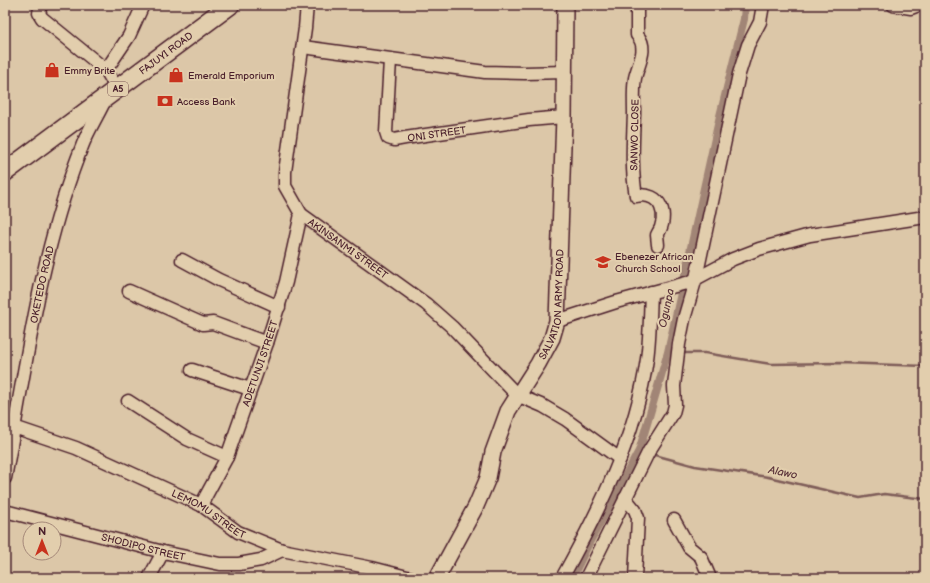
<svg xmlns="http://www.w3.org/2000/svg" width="930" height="583" font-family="'Balsamiq Sans',sans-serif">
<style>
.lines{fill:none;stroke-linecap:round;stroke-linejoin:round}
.stream{stroke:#7e5c58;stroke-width:2.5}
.canal{stroke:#a18576;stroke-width:8}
.minor-casing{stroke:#4a1f2b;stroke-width:15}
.major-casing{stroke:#4a1f2b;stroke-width:18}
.highway-casing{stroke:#4a1f2b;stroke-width:21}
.minor{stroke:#e2cead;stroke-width:12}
.major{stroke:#e2cead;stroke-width:15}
.highway{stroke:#e2cead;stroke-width:18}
.labels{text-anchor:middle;stroke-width:4;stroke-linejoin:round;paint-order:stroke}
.shield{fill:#e2cead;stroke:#785452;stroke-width:1}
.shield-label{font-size:9px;font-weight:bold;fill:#4a1f2b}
.street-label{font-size:10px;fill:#4a1f2b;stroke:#e2cead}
.poi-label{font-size:10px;fill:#4a1f2b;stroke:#e2cead;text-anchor:start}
.water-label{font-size:11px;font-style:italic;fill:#5b333a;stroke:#e2cead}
</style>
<rect width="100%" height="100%" fill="#dcc7a8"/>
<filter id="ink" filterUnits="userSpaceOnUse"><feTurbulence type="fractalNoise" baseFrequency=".025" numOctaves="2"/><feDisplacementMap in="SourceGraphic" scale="8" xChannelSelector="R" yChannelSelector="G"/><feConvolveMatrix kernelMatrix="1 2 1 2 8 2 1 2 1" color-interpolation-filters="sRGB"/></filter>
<g filter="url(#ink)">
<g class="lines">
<path class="stream" d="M668,352H674
M681,353H705L771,364L840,363L925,366
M651,454L695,466L768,477L860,498L884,494L925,499"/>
<path class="canal" d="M572,578L590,541L639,451L668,352L719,120L744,19L745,5"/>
<defs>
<g id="minor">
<path d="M41,5L39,13L42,18L106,70L113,82"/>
<path id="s1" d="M307,5L305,28L285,172V186L301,214L426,304L452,327L517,395L543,406L565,419L620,459"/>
<path d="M637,5V35C649,48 638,64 635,78C633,89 634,102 634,113C633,141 631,168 636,196C661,191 670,216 657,235L658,245"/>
<path d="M893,5L911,8L919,5"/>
<path d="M303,47L485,72L525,73L565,72"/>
<path id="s2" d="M390,60L386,132L388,138L394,140L405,138L529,120L564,117"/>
<path d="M106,70L129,36L143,5"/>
<path d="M182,260L219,280L279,307"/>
<path d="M129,291L203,324L213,323L267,343"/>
<path d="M557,321L616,302L690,282L733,259L759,249L810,235L925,217"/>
<path d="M192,370L250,389"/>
<path d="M128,401L187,439L227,457"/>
<path id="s3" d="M14,427L76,448L201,505L238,532L282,550L372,568L411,578"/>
<path id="s4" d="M5,478C26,367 40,250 83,144C89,129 98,115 105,100"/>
<path d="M625,498L635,510L638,518L635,578"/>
<path id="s5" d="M201,505L227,457L267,343L286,282L301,214"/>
<path id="s6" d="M5,511L163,552L220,564H239L261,560L282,550"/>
<path d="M674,520L689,547L701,557L710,578"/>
<path d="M149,578L163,552"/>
<path d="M562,578C600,509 636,437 647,359C650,337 650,314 651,292"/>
<path d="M586,578L649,451L673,413L675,405L674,386L679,344L684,319L696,278L739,74L748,45L760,22L763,5"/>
</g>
<g id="major">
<path id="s7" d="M437,578L476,506L488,478L493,452L508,411L538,364L552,338L557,321L564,117L565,5"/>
</g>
<g id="highway">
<path id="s8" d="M5,172L230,5"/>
</g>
</defs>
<use href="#minor" class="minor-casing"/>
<use href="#major" class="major-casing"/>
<use href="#highway" class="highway-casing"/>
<use href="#minor" class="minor"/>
<use href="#major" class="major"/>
<use href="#highway" class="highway"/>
</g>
</g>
<defs>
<symbol id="shop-bare" viewBox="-9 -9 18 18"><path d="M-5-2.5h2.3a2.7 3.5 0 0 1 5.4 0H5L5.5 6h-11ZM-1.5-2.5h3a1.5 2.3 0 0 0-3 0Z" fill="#c8321e" stroke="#e2cead" stroke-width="2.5" paint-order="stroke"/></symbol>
<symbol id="bank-bare" viewBox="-9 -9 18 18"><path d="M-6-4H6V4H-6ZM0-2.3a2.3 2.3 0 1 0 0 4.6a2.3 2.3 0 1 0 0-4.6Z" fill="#c8321e" stroke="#e2cead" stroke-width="2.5" paint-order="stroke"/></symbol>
<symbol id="school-bare" viewBox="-9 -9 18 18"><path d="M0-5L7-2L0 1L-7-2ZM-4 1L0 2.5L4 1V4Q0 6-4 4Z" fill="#c8321e" stroke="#e2cead" stroke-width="2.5" paint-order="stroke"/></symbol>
</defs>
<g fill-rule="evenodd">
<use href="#shop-bare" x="41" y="59" width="22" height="22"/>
<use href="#shop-bare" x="165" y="64" width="22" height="22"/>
<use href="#bank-bare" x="154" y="90" width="22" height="22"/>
<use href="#school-bare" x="592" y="251" width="22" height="22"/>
</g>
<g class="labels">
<rect class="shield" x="108" y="82" width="20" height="14" rx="3"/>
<g class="shield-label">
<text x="118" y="92">A5</text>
</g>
<g class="street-label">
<text dy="4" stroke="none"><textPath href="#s8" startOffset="200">FAJUYI ROAD</textPath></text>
<text dy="4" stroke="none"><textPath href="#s2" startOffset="128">ONI STREET</textPath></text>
<text transform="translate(634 135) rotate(-89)" y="4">SANWO CLOSE</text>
<text dy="4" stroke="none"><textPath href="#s1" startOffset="273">AKINSANMI STREET</textPath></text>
<text dy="4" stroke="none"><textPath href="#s4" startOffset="197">OKETEDO ROAD</textPath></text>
<text dy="4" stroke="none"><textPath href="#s7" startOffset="301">SALVATION ARMY ROAD</textPath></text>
<text dy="4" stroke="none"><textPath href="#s5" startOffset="154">ADETUNJI STREET</textPath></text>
<text dy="4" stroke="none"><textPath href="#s3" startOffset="214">LEMOMU STREET</textPath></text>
<text dy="4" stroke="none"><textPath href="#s6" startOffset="143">SHODIPO STREET</textPath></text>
</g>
<g class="poi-label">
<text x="64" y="74">Emmy Brite</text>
<text x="188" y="79">Emerald Emporium</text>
<text x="177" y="105">Access Bank</text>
<text x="615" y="260">Ebenezer African<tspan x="615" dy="12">Church School</tspan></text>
</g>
<g class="water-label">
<text transform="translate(666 308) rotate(-78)" y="4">Ogunpa</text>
<text transform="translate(783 472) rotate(12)" y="4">Alawo</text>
</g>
</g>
<rect width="930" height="583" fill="none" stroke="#e2cead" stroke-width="20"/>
<rect x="10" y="10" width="910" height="563" fill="none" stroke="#4a1f2b" stroke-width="1.5" filter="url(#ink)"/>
<g transform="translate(42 541)"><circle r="19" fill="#e2cead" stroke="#a58879"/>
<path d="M0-3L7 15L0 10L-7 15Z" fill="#c8321e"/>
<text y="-6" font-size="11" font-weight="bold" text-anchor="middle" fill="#4a1f2b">N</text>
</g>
</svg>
